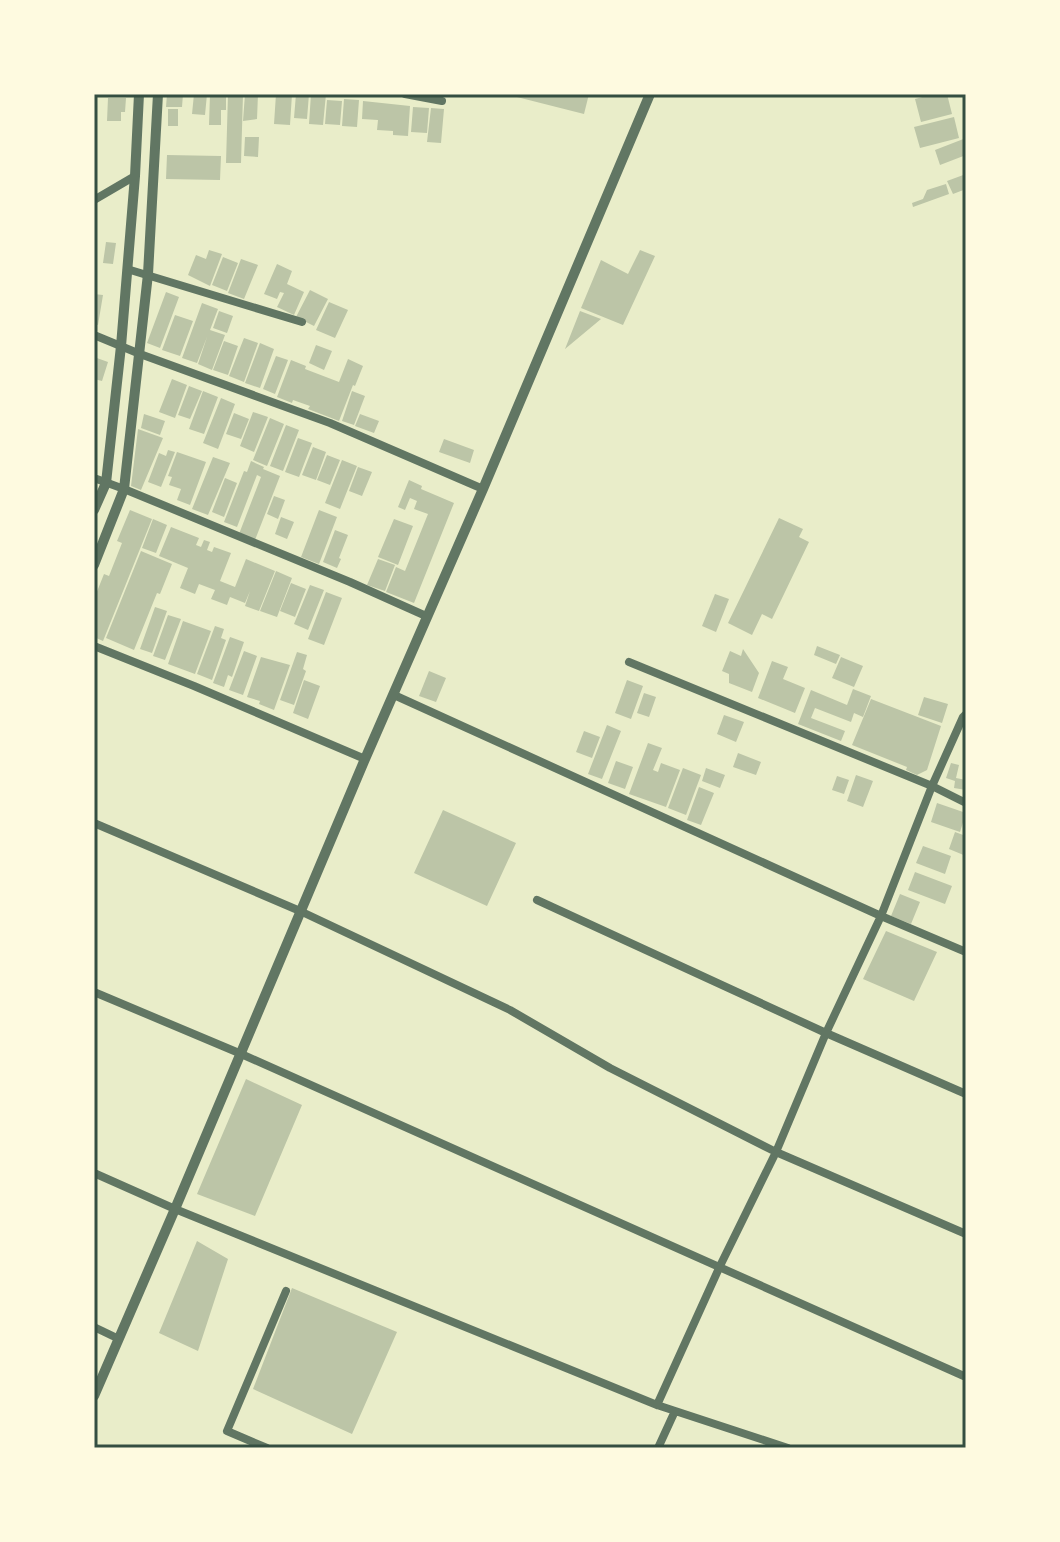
<svg xmlns="http://www.w3.org/2000/svg" width="1060" height="1542" font-family="Spectral,serif">
<style>
.building{fill:#bcc5a7}
.lines{fill:none;stroke-linecap:round;stroke-linejoin:round}
.minor{stroke:#617663;stroke-width:8}
.tertiary{stroke:#617663;stroke-width:10}
.neatline{fill:none;stroke:#344e41;stroke-width:3}
</style>
<rect width="100%" height="100%" fill="#e9edc9"/>
<path class="building" d="M167,94H183L182,107H166Z
M194,94H207L205,115L192,114Z
M210,94H226V110H221V125H209Z
M228,94H243L241,163H226Z
M245,94H258L257,119L243,121Z
M276,94H292L290,125L274,124Z
M296,94H309L307,119L294,118Z
M311,94H326L323,125L309,124Z
M505,94H589L584,114Z
M933,94H947L952,114L921,122L915,99Z
M108,98H126L125,112H121V121H107Z
M344,99L359,100L357,127L342,126Z
M327,100L342,101L340,125L325,124Z
M363,101L410,106L408,136L393,135V131L377,130L378,120L362,119Z
M413,107L429,108L427,133L411,132Z
M431,108L444,109L441,143L427,142Z
M168,109H178V126H168Z
M954,117L959,138L920,148L914,127Z
M245,137H259L258,157L244,156Z
M966,138V155L940,165L935,150Z
M167,155L221,156L220,180L166,179Z
M966,174V189L953,194L947,181Z
M946,184L949,194L913,207L912,203L923,199L927,190Z
M106,242L116,243L113,264L103,263Z
M209,250L222,254L210,286L188,275L196,255L206,259Z
M640,250L655,256L623,325L581,308L601,260L628,274Z
M223,257L238,263L227,291L212,285Z
M241,259L258,265L244,299L228,293Z
M277,264L292,271L287,284L304,292L294,315L277,307L284,293L280,292L277,299L264,294Z
M310,290L328,299L314,326L296,317Z
M166,292L179,297L160,348L147,343Z
M94,294L103,295L98,325L94,324Z
M329,302L348,310L335,338L316,330Z
M202,303L218,309L210,330L225,335L212,370L198,364L207,337L197,363L182,358Z
M219,311L233,316L227,333L213,328Z
M580,311L601,319L565,349Z
M175,315L193,321L180,356L162,350Z
M244,338L258,343L244,382L229,376Z
M224,341L238,346L228,375L213,370Z
M260,343L274,349L260,388L245,383Z
M316,345L332,351L324,370L309,363Z
M276,356L288,360L275,394L263,389Z
M94,357L108,362L102,381L94,379Z
M348,359L363,366L355,386L353,385L339,421L308,409L310,406L293,400L292,403L277,397L291,360L306,366L305,369L339,382Z
M172,379L187,385L175,418L159,412Z
M189,386L202,391L190,419L178,415Z
M203,391L218,397L204,434L189,429Z
M352,391L365,396L354,425L342,421Z
M221,398L235,404L218,449L203,443Z
M253,412L268,417L254,452L240,446Z
M234,413L249,419L241,439L226,434Z
M144,414L165,421L160,435L141,428Z
M360,414L379,421L374,433L355,426Z
M270,418L284,424L267,466L253,460Z
M286,425L299,430L283,471L270,466Z
M138,429L163,438L141,490L131,486Z
M298,438L312,443L299,477L285,472Z
M444,439L474,450L470,463L439,452Z
M313,447L326,452L316,480L302,475Z
M168,450L175,452L161,487L148,482L159,453L166,456Z
M177,452L206,462L190,505L177,500L181,489L169,485L172,477L168,476Z
M327,455L340,460L330,485L317,480Z
M213,457L230,463L208,515L192,509Z
M342,460L357,466L340,509L325,503Z
M251,461L264,467L263,469L280,476L255,540L239,534L261,477L257,475L237,527L224,522L244,471L247,472Z
M358,467L372,472L362,496L349,491Z
M225,478L237,483L224,517L212,512Z
M409,480L422,486L421,489L454,503L414,603L386,592L396,567L405,571L428,514L414,509L417,501L410,498L405,510L398,507Z
M274,496L285,500L278,519L267,514Z
M130,510L152,519L103,641L94,637V599L104,574L109,576L122,543L117,541Z
M319,510L337,517L319,564L301,557Z
M281,517L294,522L287,539L275,534Z
M779,518L803,529L799,537L809,542L772,619L762,614L752,635L728,623Z
M153,519L167,525L156,553L142,548Z
M394,519L413,526L398,565L378,557Z
M171,527L199,538L196,545L201,547L204,540L210,542L207,550L212,552L214,547L231,553L220,581L235,587L246,559L275,571L259,611L245,606L250,591L245,603L230,597L227,605L211,599L215,590L199,584L195,594L180,588L188,568L159,556Z
M335,530L348,535L339,558L341,559L337,568L323,562Z
M141,551L172,564L160,594L157,593L134,650L106,638Z
M378,559L395,565L385,591L367,585Z
M276,571L292,578L277,617L260,611Z
M291,583L306,589L295,617L280,611Z
M310,585L324,590L308,630L294,624Z
M326,592L342,598L324,645L308,639Z
M715,594L729,599L716,632L702,626Z
M155,607L167,611L152,653L140,649Z
M168,615L181,619L165,660L153,656Z
M183,621L211,631L195,674L168,664Z
M215,626L224,629L221,638L226,640L212,680L197,674Z
M230,637L244,642L232,677L228,675L224,687L213,683Z
M817,646L840,655L836,664L814,655Z
M743,649L759,673L752,692L729,683V674L722,671L730,651L741,656Z
M244,651L257,656L243,695L229,690Z
M297,652L307,655L303,669L306,671L294,705L280,700Z
M261,657L290,665L274,710L259,704L260,701L247,697Z
M841,657L863,666L854,687L832,678Z
M772,661L788,667L783,679L805,688L795,713L758,698Z
M429,671L446,678L436,702L419,696Z
M304,680L320,686L308,719L293,713Z
M627,680L643,686L631,719L615,713Z
M853,689L871,696L863,717L854,713L851,722L815,708L811,718L845,731L841,741L798,724L811,690L847,705Z
M644,693L656,697L649,717L637,713Z
M924,697L948,704L942,723L918,715Z
M871,699L941,726L927,770L917,775L906,770L907,767L852,745Z
M724,715L744,722L736,742L717,734Z
M607,725L621,731L602,779L588,774Z
M584,731L600,737L592,758L576,752Z
M648,743L662,748L653,770L658,772L661,763L680,770L666,807L629,794Z
M738,753L761,762L756,775L733,767Z
M616,761L633,767L625,789L608,783Z
M951,763L959,765L956,778L966,780V790L954,788L955,781L946,778Z
M683,768L701,775L686,815L668,808Z
M706,768L725,775L720,788L702,781Z
M856,775L873,781L863,807L847,801Z
M837,776L849,780L844,794L832,790Z
M699,787L714,793L701,825L687,820Z
M937,803L966,813L960,832L931,822Z
M443,810L516,843L487,906L414,873Z
M955,832L966,836V856L949,849Z
M923,846L951,856L945,874L916,863Z
M915,872L952,886L945,904L908,890Z
M900,894L920,902L911,924L891,916Z
M886,931L937,952L914,1001L863,979Z
M246,1079L302,1105L255,1216L197,1194Z
M197,1241L228,1259L198,1351L159,1333Z
M292,1288L397,1332L352,1434L253,1389Z"/>
<g class="lines">
<path class="minor" d="M405,94L442,101
M94,200L135,176
M127,269L302,322
M94,335L140,354L330,423L483,489
M94,478L124,489L350,582L426,616
M94,646L194,686L365,759
M629,662L932,786L966,803
M394,695L881,916L966,952
M94,823L300,911L510,1010L610,1068L776,1152L966,1234
M537,900L826,1033L966,1094
M94,992L239,1053L966,1377
M94,1173L175,1209L657,1405L788,1448
M94,1327L119,1339
M657,1405L720,1266L776,1152L826,1033L881,916L932,786L963,717L966,714
M267,1448L227,1431L286,1291
M658,1448L675,1411"/>
<path class="tertiary" d="M94,510L106,483L121,346L135,176L139,94
M94,565L124,489L148,274L158,94
M94,1396L175,1209L365,759L483,489L650,94"/>
</g>
<rect width="1060" height="1542" fill="none" stroke="#fefae0" stroke-width="192"/>
<rect x="96" y="96" width="868" height="1350" class="neatline"/>
</svg>
